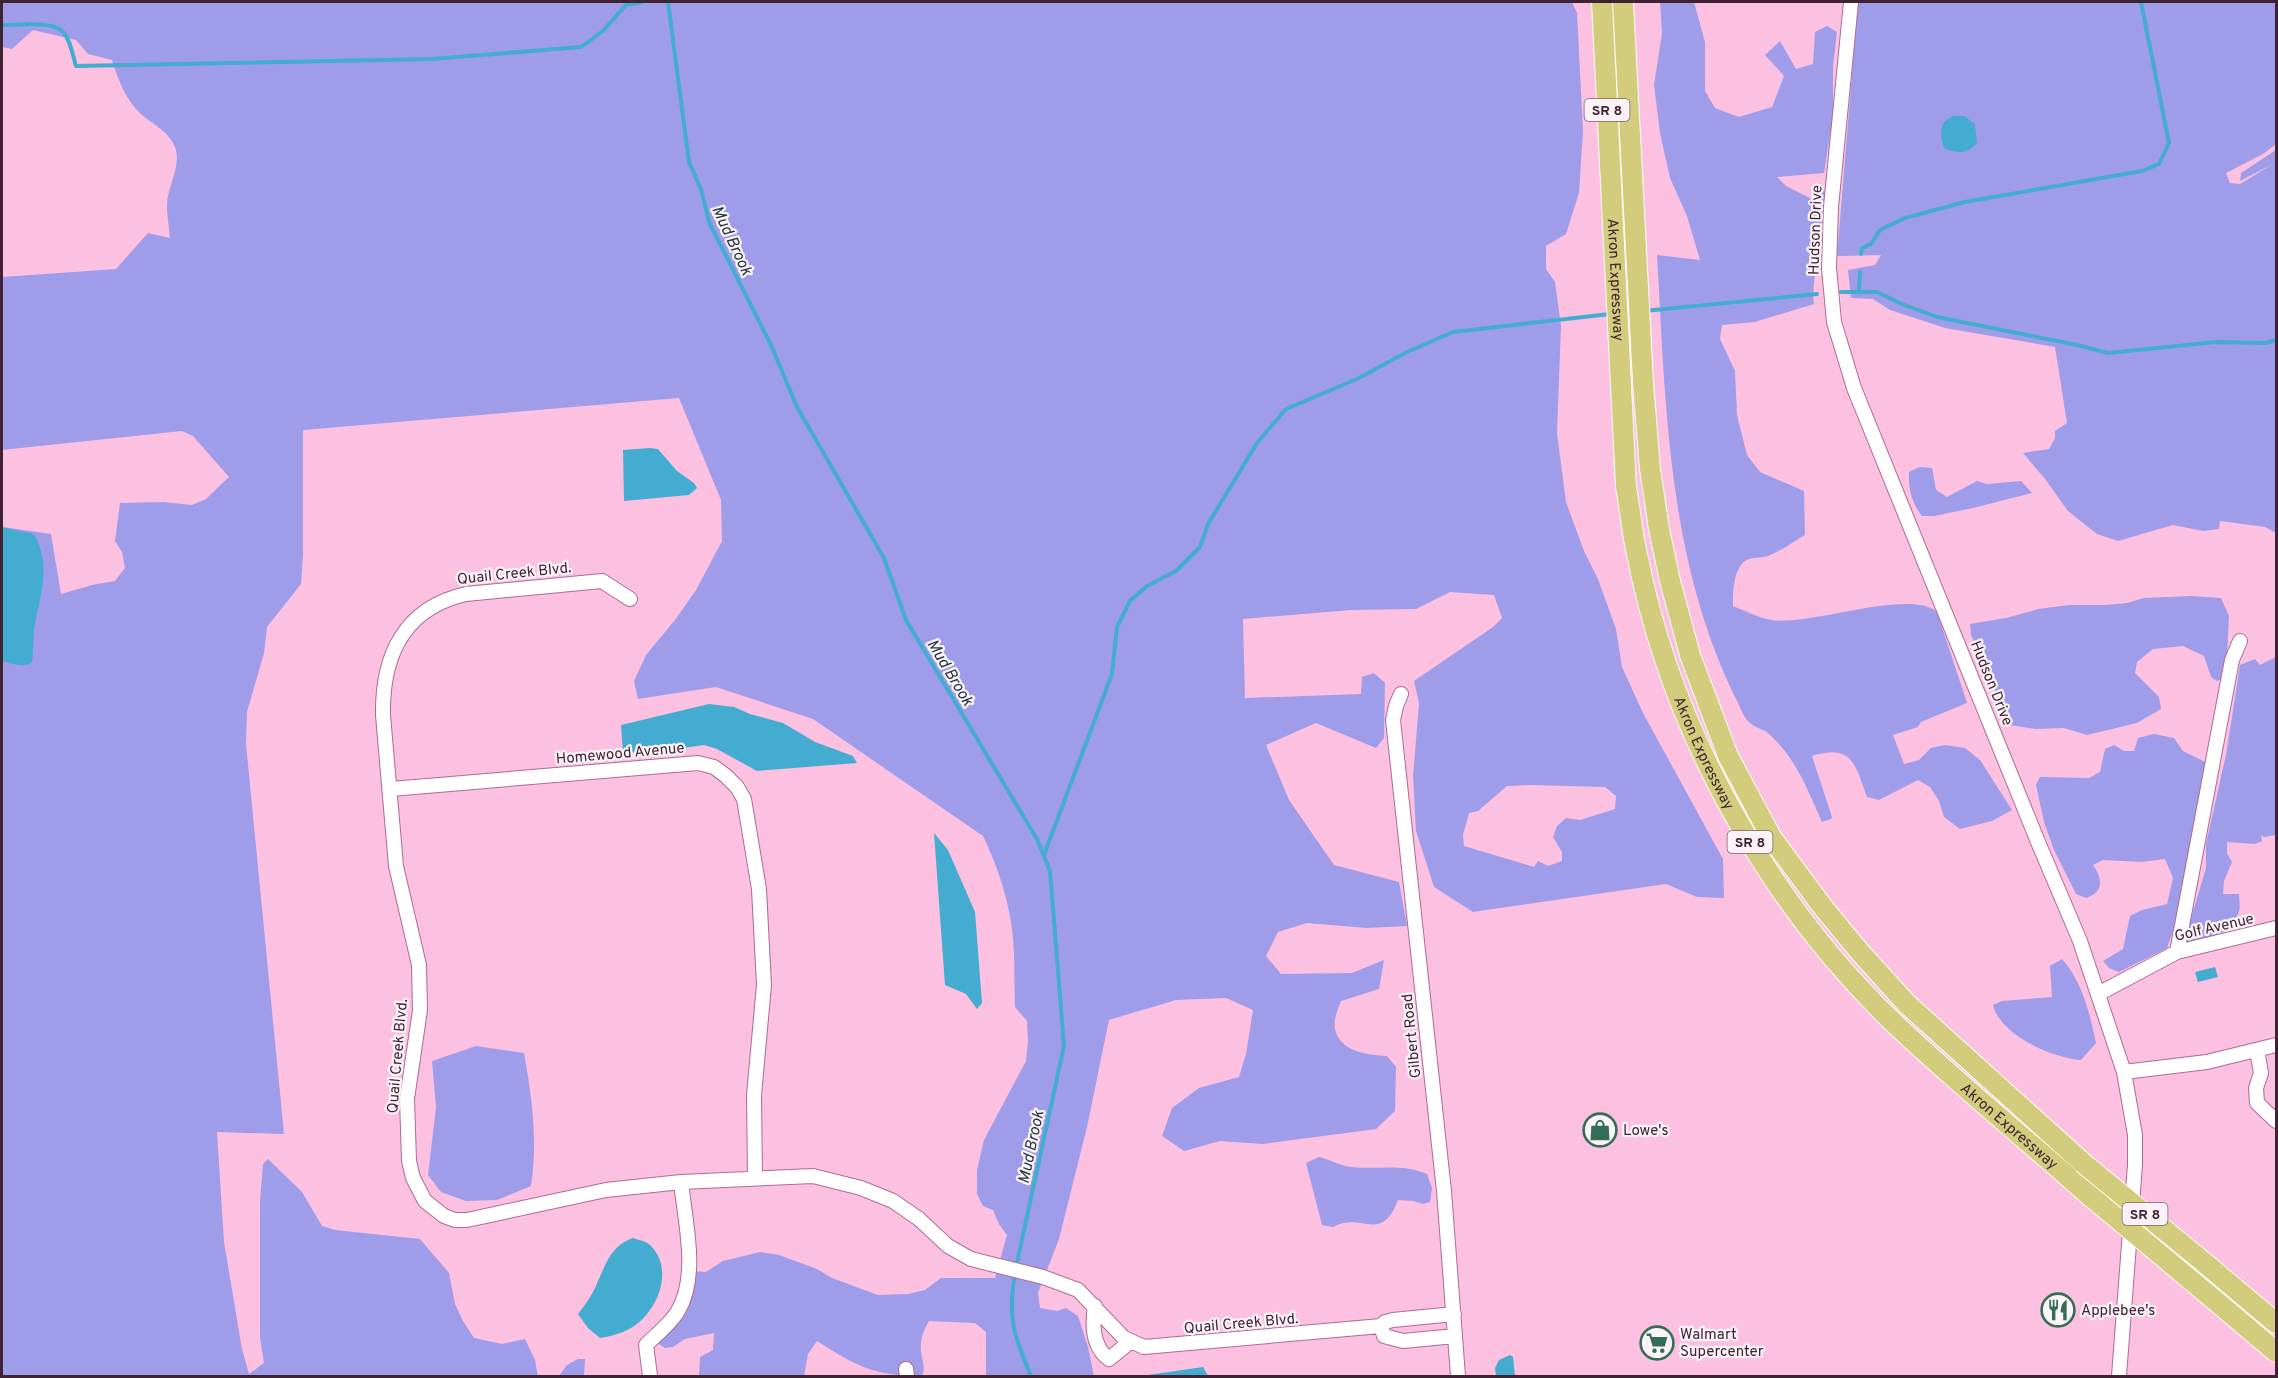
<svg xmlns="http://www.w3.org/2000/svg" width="2278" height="1378" font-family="Overpass,sans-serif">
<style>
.green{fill:#9f9dea;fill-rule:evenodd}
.water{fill:#43acd0}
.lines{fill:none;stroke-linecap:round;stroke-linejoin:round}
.stream{stroke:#43acd0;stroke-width:4}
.minor-casing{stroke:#af6b93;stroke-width:16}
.highway-casing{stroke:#fff;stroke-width:22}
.minor{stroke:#fff;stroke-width:14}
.highway{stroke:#d2cc7c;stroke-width:20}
.highway-bridge-casing{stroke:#fff;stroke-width:22;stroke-linecap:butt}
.highway-bridge{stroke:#d2cc7c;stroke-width:20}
.labels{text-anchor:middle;stroke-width:4.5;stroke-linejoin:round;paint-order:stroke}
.shield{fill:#fbf3f7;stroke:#77616e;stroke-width:1.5}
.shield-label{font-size:14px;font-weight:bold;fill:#3f2333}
.street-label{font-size:15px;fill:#3f2333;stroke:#fbf3f7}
.poi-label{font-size:15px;fill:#3f2333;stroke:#fbf3f7;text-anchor:start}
.water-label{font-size:16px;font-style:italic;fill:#203740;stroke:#fbf3f7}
</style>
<rect width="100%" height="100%" fill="#fcc0e1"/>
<path class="green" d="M2,2H1572L1577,13L1583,131L1579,193L1566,234L1546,246V269L1555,282L1561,326L1557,433L1566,502L1584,551L1598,579L1616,629L1622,667L1643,713L1723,859L1724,898L1697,897L1666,884L1473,912L1434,887L1416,831L1413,777L1419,703L1414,681L1493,627L1502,618L1494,595L1450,592L1416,609L1351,610L1243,619L1245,698L1361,694L1362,677L1374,673L1385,683L1384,738L1376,748L1316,723L1266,745L1289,800L1334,865L1399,882L1407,926L1367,928L1307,923L1278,932L1266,956L1281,974L1352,973L1384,960L1379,989L1341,1001C1338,1009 1333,1020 1335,1029C1340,1052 1368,1055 1387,1056L1396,1067L1395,1111L1376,1129L1263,1144L1220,1141L1184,1151L1162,1136L1172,1108L1199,1088L1239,1077L1246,1054L1253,1010L1226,998L1176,1000L1109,1020L1087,1127L1059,1239L1038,1293L1040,1308L1057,1311L1066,1308L1078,1316L1088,1347L1094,1376H986V1332L975,1323L929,1321C923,1331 920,1340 921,1351C922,1361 926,1367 922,1376C874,1376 856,1366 817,1341L808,1354L804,1376H699L700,1357L713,1350L714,1333L685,1339L673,1347L665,1348L659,1344L656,1335L677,1312L690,1271L706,1272L723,1261L760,1252L779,1255L817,1269L832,1278L878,1295L908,1294L925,1290L941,1278H995L1007,1235L999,1224L993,1210L983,1206L977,1194V1170L984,1140L1026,1061L1028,1041L1027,1021L1015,1007C1014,984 1015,961 1013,938C1010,903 998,867 983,836L813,719L716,687L638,699L634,681L646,655L675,620L696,590L722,541L721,500L679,398L303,430V555L301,584L267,627L264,653L247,712L246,744L284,1134L217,1132L224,1242L242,1349L249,1374L264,1363L260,1338V1201L263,1164L268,1159L302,1192L322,1226L335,1230L420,1239L449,1273L455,1304L463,1321L474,1338L502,1344L525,1339L535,1360L538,1376H2V527L51,534L61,594L92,585L115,581L125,568L122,552L115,541L120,503L164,502L192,505L206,499L229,477L193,436L182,431L2,450V277L116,269L148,233L170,238C169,227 167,216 167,205C167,187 182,166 175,147C168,129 147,122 136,109C123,94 118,78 112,60L88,54L76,40L33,30L12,49L2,47ZM1529,785L1605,787L1616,796L1615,809L1580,820L1566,818L1557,826L1553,837L1562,852V861L1548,866L1538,861L1534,867L1464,846L1463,835L1469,813L1478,811L1507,786Z
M1660,2H1694L1705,42V91L1715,108L1739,117L1772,107L1784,76L1765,55L1780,41L1796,69L1813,64L1815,32L1827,26L1837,32L1833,66V115L1824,173L1777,177L1786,186L1812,199L1819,183L1825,192L1822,212L1820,255L1816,257C1816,273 1812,288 1814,304L1755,322L1722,325L1720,339L1735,371L1737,415L1747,455L1760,472L1804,491L1805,535C1793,542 1781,551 1768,556C1761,558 1751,557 1745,561C1733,570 1733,593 1733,606C1745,611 1759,618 1772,620C1810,626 1911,588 1937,612L1967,703L1921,722L1918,727L1893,735L1904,764L1919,760L1931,748L1945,745L1965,748L1980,760L2012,810L1992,821L1960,829L1944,817L1939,801L1930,787L1918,780L1879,800L1867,797C1855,765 1853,743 1812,756L1832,817L1831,819L1822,822C1811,798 1801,771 1784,750C1779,744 1771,735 1765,731C1759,728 1754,727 1749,722C1744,718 1741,709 1738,703C1667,561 1666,409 1657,255L1700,260L1687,216L1670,178L1660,133L1654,85L1662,33Z
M1858,2H2276V144L2263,154L2226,173L2230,183L2240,184L2273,164L2240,181L2241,173L2276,150V533L2265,527L2220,521L2219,529L2203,531L2173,525L2118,541L2097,534L2068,511L2045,479L2023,453L2049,449L2055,438V431L2067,423L2055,347L1945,328L1890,310L1873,299L1851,298L1848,270L1875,265L1881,255L1837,256Z
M1920,467L1932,468L1936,490L1947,497L1977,481L1987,484L2021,481L2032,493L1973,508L1934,516H1922C1912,504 1908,488 1909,472Z
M2191,596L2221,598L2229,616L2226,677L2217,681L2211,677L2204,656L2183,646L2153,649L2137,662L2135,673L2159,697L2161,709L2137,723L2087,735L2064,728L2035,729L2010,725L1971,635L1970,624L2006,618L2038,609L2069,605H2106L2127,603L2144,598Z
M2276,657V835L2264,837L2261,835L2262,841L2255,844L2227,842V853L2232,862L2224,881L2223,894H2239C2239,900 2241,908 2238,914C2229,935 2206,943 2184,942L2206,868V844L2226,755L2240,665L2255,659L2260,665Z
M2154,734L2174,738L2183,751L2211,765L2177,920L2167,948L2119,972L2109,968L2103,961L2123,949L2130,916L2142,910L2167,904L2173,878L2165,859L2142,862L2103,860L2093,865C2102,878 2105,892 2086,898L2076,894L2054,850L2044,822L2036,785L2040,777L2089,778L2100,772L2105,749L2114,745L2124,751H2134L2138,738Z
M2062,959C2082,981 2090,1014 2096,1043L2081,1060C2052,1058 2000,1035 1993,1005L2002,1001L2052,997L2050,966Z
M476,1046L524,1053C532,1098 538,1140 531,1186L497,1200L466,1201L441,1192L428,1175L436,1107L432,1061Z
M1319,1157C1329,1159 1340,1166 1351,1167C1377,1170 1402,1163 1427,1174L1432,1188L1430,1202L1423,1204L1413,1201L1398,1200C1381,1245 1361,1211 1333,1227L1322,1225L1306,1163Z
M578,1359H585L584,1376H559L567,1365Z"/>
<path class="water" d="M1954,116H1964L1975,124L1977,143C1967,154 1957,154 1944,148C1940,135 1938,121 1954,116Z
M650,448L658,449L677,471L694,483L697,488L689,495L624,501L623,450Z
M2,527L34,534C52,567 40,595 34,629C33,640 34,651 32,662C24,669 12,663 2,661Z
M709,704L734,707L750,714L783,723L815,742L853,756L857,763L757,771L717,749L704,745L670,750L623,753L621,725Z
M934,833L948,850L975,912L982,1003L977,1009L966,994L945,985Z
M2215,967L2218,977L2198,982L2195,972Z
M633,1238C638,1240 646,1241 650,1245C675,1269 658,1312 631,1328C621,1334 611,1336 600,1338L588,1328L578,1314C586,1304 593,1294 598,1281C607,1262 611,1246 633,1238Z
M1510,1355L1513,1357L1515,1376H1496L1495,1368L1499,1360Z
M1203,1367L1208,1376L1148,1375Z"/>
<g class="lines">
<path class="stream" d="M668,2L689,162L701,189L709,222L771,345L797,407L884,558L906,620L1037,839L1050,871L1064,1046L1016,1267
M2,25C16,25 52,21 62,31C70,38 73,56 76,66L432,59L581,47L603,31L626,5L642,2
M1861,254L1862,248L1871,244L1880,230L1905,218L1965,202L2142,171L2159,164L2169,143L2141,2
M1841,292H1877L1902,304L1937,317L2077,345L2108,353L2216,342L2266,343L2276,340
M1859,292L1860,272
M1644,311L1817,294
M1044,855L1112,674L1117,627L1130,601L1147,586L1176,571L1200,547L1208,524L1257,443L1286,409L1357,379L1407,352L1453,332L1610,314
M1015,1274C1007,1318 1014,1336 1031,1376"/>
<defs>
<path id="minor" d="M1851,2L1831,207L1829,268L1834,322L1854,388L2038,842L2080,941L2124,1072L2135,1135V1165L2119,1376
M630,599L602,581L466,594C404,608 382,656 383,715L396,866L419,965L420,1010L407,1099L409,1161L413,1178L425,1201L444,1216L455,1220H467L606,1190L681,1182L813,1176L861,1188L893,1201L919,1219L948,1246L971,1259L1043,1277L1078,1290L1124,1338L1144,1347L1381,1326L1385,1322L1393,1320L1454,1314
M1401,694L1396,706L1393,720L1444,1191L1458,1376
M391,789L698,763L714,767L726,776L737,787L744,799L759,889L764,985L754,1095L755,1178
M2177,952L2232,660L2240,641
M2098,994L2177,952L2276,928
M2257,1050L2261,1073L2256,1088L2257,1103L2276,1121
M2124,1072L2207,1062L2276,1045
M1095,1306C1092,1325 1092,1347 1109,1359L1131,1341
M1381,1326L1384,1336L1403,1341L1455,1336
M906,1369L907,1376
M650,1376L646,1345C656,1335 671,1323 678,1311C699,1275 685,1222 681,1182"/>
<g id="highway">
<path id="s1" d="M1602,2L1626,487C1630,509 1632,532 1637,554C1671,729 1767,902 1896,1025C1956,1082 2021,1135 2083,1190"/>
<path d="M1623,2L1643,382L1650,469L1659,529L1670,581L1690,655L1728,756L1771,837L1822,906L1859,951L1906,1003L2083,1163"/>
<path d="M2206,1264L2276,1323"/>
<path d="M2205,1292L2276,1352"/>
</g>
</defs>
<use href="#minor" class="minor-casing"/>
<use href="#highway" class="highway-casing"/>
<use href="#minor" class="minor"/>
<use href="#highway" class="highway"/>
<defs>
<path id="highway-bridge" d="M2083,1163L2206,1264
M2083,1190L2205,1292"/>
</defs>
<use href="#highway-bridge" class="highway-bridge-casing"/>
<use href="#highway-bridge" class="highway-bridge"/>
</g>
<defs>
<symbol id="shop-ring" viewBox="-11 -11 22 22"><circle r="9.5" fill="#fbf3f7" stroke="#346d56" stroke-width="1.5"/><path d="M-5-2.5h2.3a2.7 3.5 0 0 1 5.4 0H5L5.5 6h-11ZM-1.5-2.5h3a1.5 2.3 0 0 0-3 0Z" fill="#346d56"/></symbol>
<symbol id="restaurant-ring" viewBox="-11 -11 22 22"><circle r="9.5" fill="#fbf3f7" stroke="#346d56" stroke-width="1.5"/><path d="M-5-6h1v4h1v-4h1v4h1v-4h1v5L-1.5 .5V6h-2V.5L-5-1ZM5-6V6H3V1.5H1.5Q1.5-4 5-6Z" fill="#346d56"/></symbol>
<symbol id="supermarket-ring" viewBox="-11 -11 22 22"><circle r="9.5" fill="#fbf3f7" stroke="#346d56" stroke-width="1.5"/><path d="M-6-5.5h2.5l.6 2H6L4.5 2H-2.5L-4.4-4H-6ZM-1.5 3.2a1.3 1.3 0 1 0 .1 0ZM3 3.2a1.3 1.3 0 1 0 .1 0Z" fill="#346d56"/></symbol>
</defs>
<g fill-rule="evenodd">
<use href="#shop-ring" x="1581" y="1111" width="38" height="38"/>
<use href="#restaurant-ring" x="2039" y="1291" width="38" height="38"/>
<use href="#supermarket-ring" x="1638" y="1324" width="38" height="38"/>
</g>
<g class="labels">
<g class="shield">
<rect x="1584.5" y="99" width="45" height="22" rx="4.5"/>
<rect x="1727.5" y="831" width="45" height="22" rx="4.5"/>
<rect x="2122.5" y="1203" width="45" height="22" rx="4.5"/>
</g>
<g class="shield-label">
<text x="1607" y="115">SR 8</text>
<text x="1750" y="847">SR 8</text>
<text x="2145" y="1219">SR 8</text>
</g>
<g class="street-label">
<text transform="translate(1815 230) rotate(-88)" y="5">Hudson Drive</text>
<text dy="5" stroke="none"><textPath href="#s1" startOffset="278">Akron Expressway</textPath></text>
<text transform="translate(514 573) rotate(-6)" y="5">Quail Creek Blvd.</text>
<text transform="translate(1992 683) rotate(68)" y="5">Hudson Drive</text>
<text dy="5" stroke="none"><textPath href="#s1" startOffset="764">Akron Expressway</textPath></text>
<text transform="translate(620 753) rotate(-5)" y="5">Homewood Avenue</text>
<text transform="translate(2214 927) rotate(-13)" y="5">Golf Avenue</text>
<text transform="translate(1411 1036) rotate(-96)" y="5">Gilbert Road</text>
<text transform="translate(397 1056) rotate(-85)" y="5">Quail Creek Blvd.</text>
<text dy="5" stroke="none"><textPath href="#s1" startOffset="1251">Akron Expressway</textPath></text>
<text transform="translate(1241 1323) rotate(-5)" y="5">Quail Creek Blvd.</text>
</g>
<g class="poi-label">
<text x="1623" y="1135">Lowe's</text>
<text x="2081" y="1315">Applebee's</text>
<text x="1680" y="1339">Walmart<tspan x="1680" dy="17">Supercenter</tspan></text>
</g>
<g class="water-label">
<text transform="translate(733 240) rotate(65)" y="6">Mud Brook</text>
<text transform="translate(951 672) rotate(59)" y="6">Mud Brook</text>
<text transform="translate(1030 1147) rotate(-78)" y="6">Mud Brook</text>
</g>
</g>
<rect width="2278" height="1378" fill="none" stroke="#3f2333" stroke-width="6"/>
</svg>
